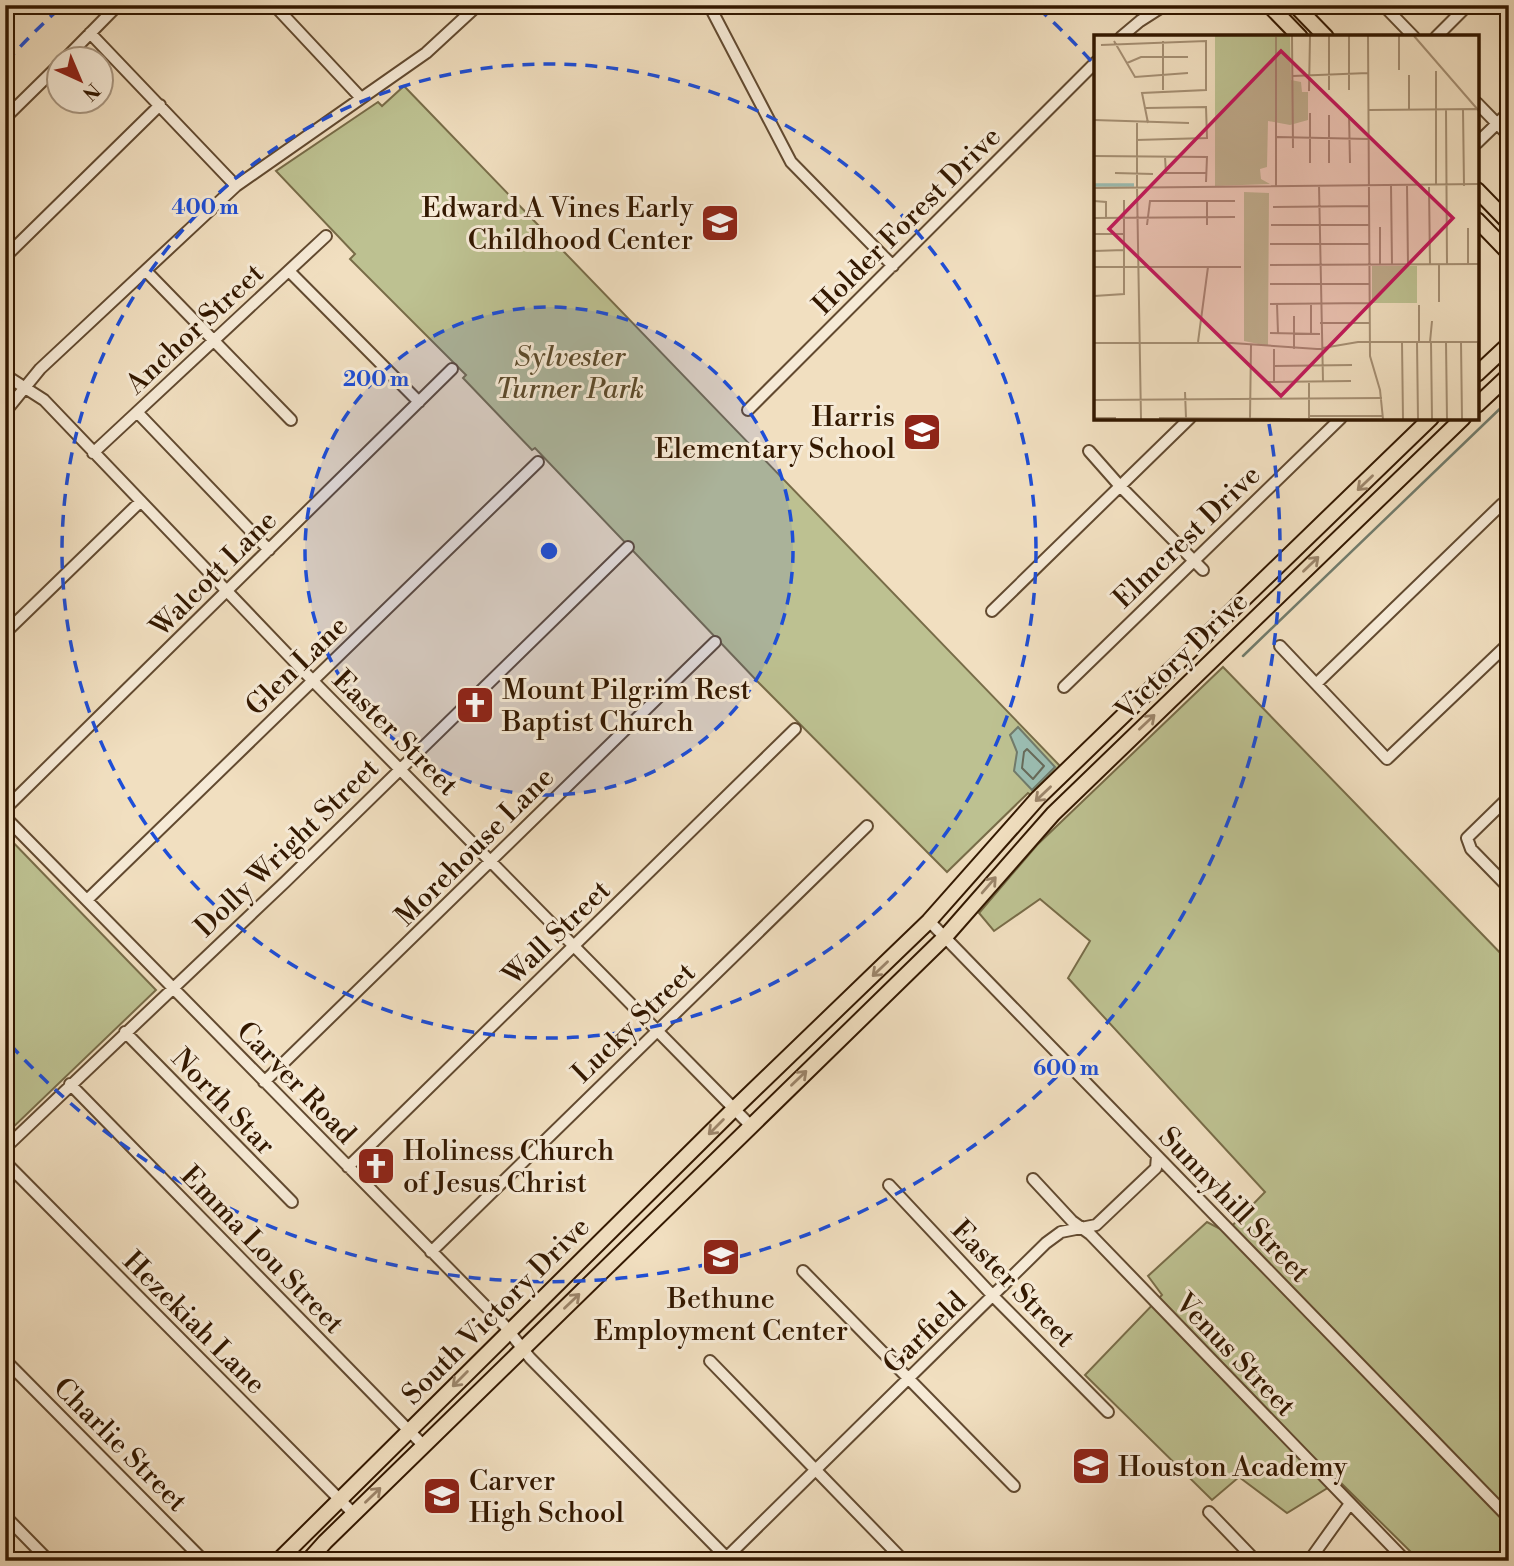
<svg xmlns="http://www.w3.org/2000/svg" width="1514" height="1566" font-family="'Libre Bodoni',serif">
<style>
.green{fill:#bdc191;stroke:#786c48;stroke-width:2}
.water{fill:#9bbdb2;stroke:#717b6b;stroke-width:2}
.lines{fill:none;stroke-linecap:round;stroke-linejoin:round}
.shore{stroke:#676a59;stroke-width:2}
.stream{stroke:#717b6b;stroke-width:2.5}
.minor-casing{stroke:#624a30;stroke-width:14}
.major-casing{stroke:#331800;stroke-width:18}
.minor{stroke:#f6ead6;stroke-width:10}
.major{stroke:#f1dfc0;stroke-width:14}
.oneway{stroke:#9c856a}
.ring{fill:none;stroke:#1d4ed8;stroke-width:3.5;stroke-dasharray:12 9}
.labels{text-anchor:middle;stroke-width:6;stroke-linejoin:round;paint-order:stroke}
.poi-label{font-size:28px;fill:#331800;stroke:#f6ead6;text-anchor:start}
.street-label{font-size:28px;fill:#331800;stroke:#f6ead6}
.park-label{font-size:28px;font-style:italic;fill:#5c4b2c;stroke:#f6ead6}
.inset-river{fill:none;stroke:#9bbdb2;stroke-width:3.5}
.inset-road{fill:none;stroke:#a58f73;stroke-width:2}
.view{fill:#c2185b;fill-opacity:0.15;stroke:#c2185b;stroke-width:3.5}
.inset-edge{fill:none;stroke:#331800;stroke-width:3.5}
.centre{fill:#1d4ed8;stroke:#f6ead6;stroke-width:3.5}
.ring-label{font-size:21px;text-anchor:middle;font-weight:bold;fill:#1d4ed8;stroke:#f6ead6;stroke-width:6;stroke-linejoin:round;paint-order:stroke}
</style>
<rect width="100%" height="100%" fill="#f1dfc0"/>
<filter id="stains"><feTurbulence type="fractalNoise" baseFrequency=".00286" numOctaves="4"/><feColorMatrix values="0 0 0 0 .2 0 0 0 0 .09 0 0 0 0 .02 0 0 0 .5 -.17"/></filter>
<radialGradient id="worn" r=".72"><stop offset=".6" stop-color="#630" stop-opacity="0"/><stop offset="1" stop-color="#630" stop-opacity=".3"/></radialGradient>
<path class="green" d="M404,86L1061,767L1032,796L1028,793L947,872L758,682L535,448L532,450L463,378L466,375L350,259L355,254L276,171L378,102L382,106Z
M1223,667L1509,962V1561H1420L1339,1481L1287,1513L1239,1477L1212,1500L1085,1375L1162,1295L1148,1276L1207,1222L1226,1232L1265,1192L1068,978L1090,941L1040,899L994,931L979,913L1037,845Z
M5,834L156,990L5,1135Z"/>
<path class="water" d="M1018,727L1055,767L1032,790L1014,771L1017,752L1010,735Z"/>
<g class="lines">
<path class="shore" d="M1027,749L1044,766L1033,779L1022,768L1024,752Z"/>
<path class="stream" d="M1243,656L1509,400"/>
<defs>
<path id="minor" d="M274,5L361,98
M709,5L791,162L893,266
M1383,5L1414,37
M90,33L236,186
M1121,37L1140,21L1165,5
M1436,37L1468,5
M64,60L118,5
M1477,103L1509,136
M5,118L60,64
M1477,143L1509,112
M5,257L160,105
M146,271L291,420
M289,271L419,402
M5,375L44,400L312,680L751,1126
M748,410L1096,62
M5,412L40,369L236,186L426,53L478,5
M137,412L269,550
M1089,451L1119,485L1203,570
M93,453L326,236
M992,611L1190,418
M5,633L140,502
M1280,646L1387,759L1509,643
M1316,684L1502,504L1509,511
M1064,687L1341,418
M1509,797L1467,838L1471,849L1509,888
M5,809L452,369
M5,817L504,1325L530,1358L730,1561
M87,900L538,462
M929,921L1509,1518
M125,1032L292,1202
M264,1082L715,642
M70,1084L424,1446
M5,1148L285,882L628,547
M5,1162L354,1514
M348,1167L795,729
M1033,1179L1072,1221L1090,1234L1406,1561
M889,1185L993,1296L1108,1412
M431,1252L867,826
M803,1271L1014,1486
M5,1360L204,1561
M710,1361L904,1561
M1209,1512L1256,1561
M5,1516L49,1561
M727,1557L1046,1243L1061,1232L1096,1225L1156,1168L1157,1156
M1309,1561L1349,1505"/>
<path id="major" d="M1269,5L1300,37
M1295,5L1326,37
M1477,190L1509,223
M1477,220L1509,253
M1477,374L1509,344
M1477,405L1509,375
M278,1561L734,1109L929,921L1038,798L1431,418
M308,1561L325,1542L945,937L1053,814L1463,418"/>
</defs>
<use href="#minor" class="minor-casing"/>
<use href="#major" class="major-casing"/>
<use href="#minor" class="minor"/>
<use href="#major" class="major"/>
</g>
<defs><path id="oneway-shaft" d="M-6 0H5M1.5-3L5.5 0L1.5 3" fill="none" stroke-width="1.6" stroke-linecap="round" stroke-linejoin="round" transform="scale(1.75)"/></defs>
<g class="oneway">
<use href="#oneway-shaft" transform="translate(1365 483) rotate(136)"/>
<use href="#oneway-shaft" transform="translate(1311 564) rotate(-44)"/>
<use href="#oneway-shaft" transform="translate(1147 722) rotate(-43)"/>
<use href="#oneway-shaft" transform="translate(1043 794) rotate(136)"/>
<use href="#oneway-shaft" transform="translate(989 885) rotate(-49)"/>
<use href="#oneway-shaft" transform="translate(880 969) rotate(136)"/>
<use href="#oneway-shaft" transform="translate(799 1078) rotate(-44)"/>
<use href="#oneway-shaft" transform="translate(716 1127) rotate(135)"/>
<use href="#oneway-shaft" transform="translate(572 1301) rotate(-44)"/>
<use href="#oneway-shaft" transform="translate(460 1379) rotate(135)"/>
<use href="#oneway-shaft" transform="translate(373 1495) rotate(-44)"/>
</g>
<circle cx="549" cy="551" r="244" fill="#1d4ed8" fill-opacity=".12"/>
<g class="ring">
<circle cx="549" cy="551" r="244"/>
<circle cx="549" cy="551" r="487"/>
<path d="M6 62A731 731 0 0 1 60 8M1038 8A731 731 0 0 1 1092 62M1269 424A731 731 0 0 1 6 1040"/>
</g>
<defs>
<symbol id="school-square" viewBox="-11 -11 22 22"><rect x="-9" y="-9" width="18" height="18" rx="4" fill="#8f2418" stroke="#f6ead6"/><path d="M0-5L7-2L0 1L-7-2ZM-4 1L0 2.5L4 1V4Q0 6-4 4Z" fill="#fff"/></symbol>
<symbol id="church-square" viewBox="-11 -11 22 22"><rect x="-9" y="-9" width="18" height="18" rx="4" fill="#8f2418" stroke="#f6ead6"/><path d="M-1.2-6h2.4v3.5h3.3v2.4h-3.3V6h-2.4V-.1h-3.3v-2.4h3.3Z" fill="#fff"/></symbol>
</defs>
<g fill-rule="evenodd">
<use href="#school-square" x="698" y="201" width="44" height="44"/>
<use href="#school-square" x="900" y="410" width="44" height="44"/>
<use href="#church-square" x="453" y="683" width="44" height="44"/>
<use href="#church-square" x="354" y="1144" width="44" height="44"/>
<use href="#school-square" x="699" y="1235" width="44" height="44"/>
<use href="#school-square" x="1069" y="1444" width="44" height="44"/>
<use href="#school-square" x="420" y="1474" width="44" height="44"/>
</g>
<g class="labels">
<g class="poi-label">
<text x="693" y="217" text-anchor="end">Edward A Vines Early<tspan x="693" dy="32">Childhood Center</tspan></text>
<text x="895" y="426" text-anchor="end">Harris<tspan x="895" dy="32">Elementary School</tspan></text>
<text x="502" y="699">Mount Pilgrim Rest<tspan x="502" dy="32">Baptist Church</tspan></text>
<text x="403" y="1160">Holiness Church<tspan x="403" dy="32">of Jesus Christ</tspan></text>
<text x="721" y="1308" text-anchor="middle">Bethune<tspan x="721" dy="32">Employment Center</tspan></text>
<text x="1118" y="1476">Houston Academy</text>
<text x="469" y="1490">Carver<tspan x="469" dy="32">High School</tspan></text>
</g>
<g class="street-label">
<text transform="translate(906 220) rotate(-45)" y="10">Holder Forest Drive</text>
<text transform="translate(194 328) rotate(-43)" y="10">Anchor Street</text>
<text transform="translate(1186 536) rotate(-44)" y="10">Elmcrest Drive</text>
<text transform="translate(213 573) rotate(-45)" y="10">Walcott Lane</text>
<text transform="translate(1181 655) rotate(-44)" y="10">Victory Drive</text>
<text transform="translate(296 665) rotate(-44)" y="10">Glen Lane</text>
<text transform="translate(396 732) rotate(45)" y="10">Easter Street</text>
<text transform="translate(474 846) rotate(-45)" y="10">Morehouse Lane</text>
<text transform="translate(286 847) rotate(-44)" y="10">Dolly Wright Street</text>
<text transform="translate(556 932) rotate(-44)" y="10">Wall Street</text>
<text transform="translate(633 1022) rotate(-44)" y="10">Lucky Street</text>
<text transform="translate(297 1082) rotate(46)" y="10">Carver Road</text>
<text transform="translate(224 1101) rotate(46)" y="10">North Star</text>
<text transform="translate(1235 1204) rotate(46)" y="10">Sunnyhill Street</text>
<text transform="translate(263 1249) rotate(46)" y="10">Emma Lou Street</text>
<text transform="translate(1014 1283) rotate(46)" y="10">Easter Street</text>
<text transform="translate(495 1310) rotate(-45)" y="10">South Victory Drive</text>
<text transform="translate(195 1322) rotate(45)" y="10">Hezekiah Lane</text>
<text transform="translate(924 1332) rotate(-44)" y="10">Garfield</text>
<text transform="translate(1236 1354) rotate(46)" y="10">Venus Street</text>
<text transform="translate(121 1444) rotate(45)" y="10">Charlie Street</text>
</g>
<g class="park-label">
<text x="570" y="366">Sylvester<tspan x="570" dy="32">Turner Park</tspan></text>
</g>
</g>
<g transform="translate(1094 35)">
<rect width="385" height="385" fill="#f1dfc0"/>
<path d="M121,1H196L197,45L207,47L208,57H214V85L196,90L174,86L173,132L166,134L167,144L176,149L121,151ZM150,157L175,158L174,311L150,306ZM278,231H323V268H278Z" fill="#bdc191"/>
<path class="inset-river" d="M0,150H40"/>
<path class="inset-road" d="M198,1L199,113M235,1V55M255,1V55M274,1L276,321L286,355L289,384M305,1V35M320,1L385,76M182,2V152M20,6L41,42L94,38M69,6V55M7,10L112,6V55L48,58L54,88M33,28L47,22H94M342,36V149M199,41L274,38M215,56L216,1M352,74L353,229M369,74L370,151M275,75L384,74M315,75V40M216,78V128M235,80V128M255,80L256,128M0,85L95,88M43,88V152M183,102L275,104M42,105L113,103L112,72L52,73M0,121L113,122L112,147M71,122L72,138H112M21,138L59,139M225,150L229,346M297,150L298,230M313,150L314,230M43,152L47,384M335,152L336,229M0,153L385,149M0,166L12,167V182M179,172L275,171M0,183L141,182M53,190L56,166H141M113,190V166M177,190H275M286,192V230M374,193V229M0,199H30M176,209H276M0,216L30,215M345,229V267M176,230L385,229M0,232H147M176,249H276M0,261L30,259V165M176,269L276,268M183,269L184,298M325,270V307M200,281V314M226,288H276M176,298L226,299M217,299V269M104,307L114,232M308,307L309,384M323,307L324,384M336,307L338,286M337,307L338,384M352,307L353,384M367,307L368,384M384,307L385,384M0,308H138L223,314L264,307H385M180,331L258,330M173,347L257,346M180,347V314M215,347V383M91,357L92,383M0,365L288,363M215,381H289M0,383H22M65,383L196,384M156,383L157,310"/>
<path class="view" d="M187,16L359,183L187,361L15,194Z"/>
<rect width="385" height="385" class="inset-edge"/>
</g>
<circle cx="549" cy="551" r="10" class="centre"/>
<g class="ring-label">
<text x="205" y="214">400 m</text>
<text x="376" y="386">200 m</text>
<text x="1066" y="1075">600 m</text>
</g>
<rect width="1514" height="1566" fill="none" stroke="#f1dfc0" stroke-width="28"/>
<rect x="7" y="7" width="1500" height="1552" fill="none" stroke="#331800" stroke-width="3.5"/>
<rect x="14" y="14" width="1486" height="1538" fill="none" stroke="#331800" stroke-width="2"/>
<g transform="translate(80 80) rotate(136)"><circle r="33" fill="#f6ead6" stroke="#a89680" stroke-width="2"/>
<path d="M0-5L12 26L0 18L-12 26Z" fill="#8f2418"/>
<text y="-10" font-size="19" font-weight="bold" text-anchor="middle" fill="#331800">N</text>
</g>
<rect width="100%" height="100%" filter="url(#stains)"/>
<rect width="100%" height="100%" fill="url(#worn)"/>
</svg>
